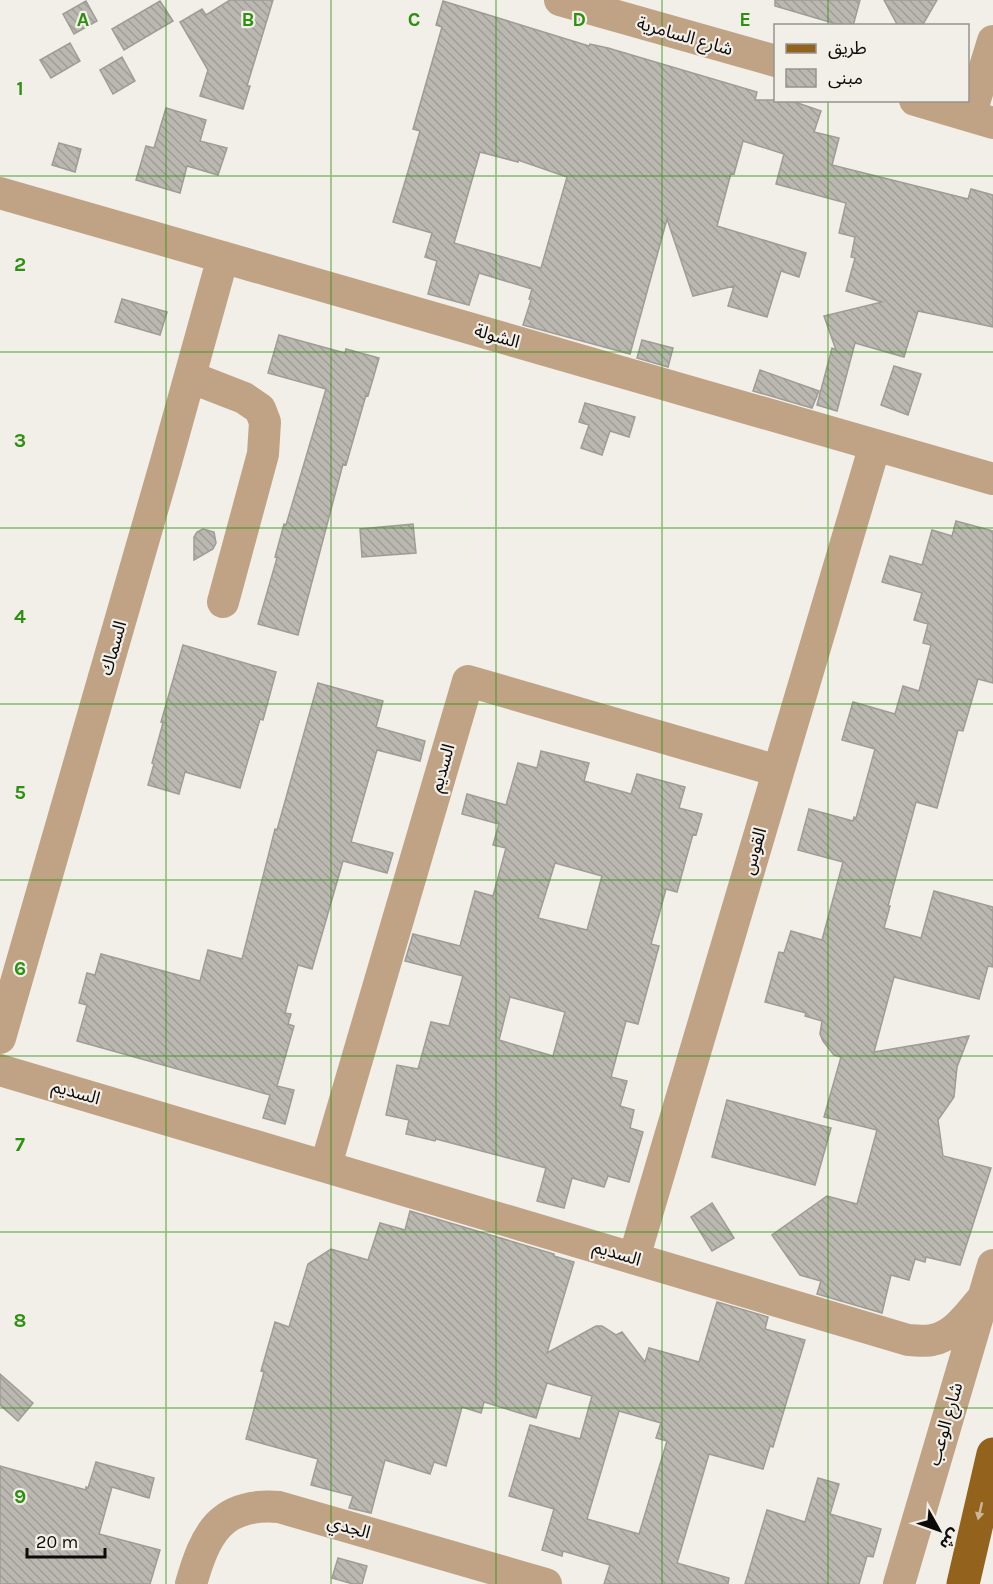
<svg xmlns="http://www.w3.org/2000/svg" width="993" height="1584" font-family="Karla,'Noto Sans Arabic',sans-serif">
<style>
.building{fill:url(#building-back-hatch);stroke:#9f9c96;stroke-width:1.5;fill-rule:evenodd}
.lines{fill:none;stroke-linecap:round;stroke-linejoin:round}
.minor{stroke:#bfa384;stroke-width:32}
.major{stroke:#93631e;stroke-width:33}
.oneway{fill:#ccb697}
.grid{fill:none;stroke:#2c9010;stroke-width:1.5;stroke-opacity:0.55}
.labels{text-anchor:middle;stroke-width:4.5;stroke-linejoin:round;paint-order:stroke}
.street-label{font-size:18px;fill:#0c0b09;stroke:#f2eee8}
.grid-label{font-size:20px;text-anchor:middle;font-weight:bold;fill:#2c9010;stroke:#f2eee8;stroke-width:4.5;stroke-linejoin:round;paint-order:stroke}
</style>
<defs>
<pattern id="building-back-hatch" width="6" height="6" patternUnits="userSpaceOnUse" patternTransform="scale(1.5)"><rect width="6" height="6" fill="#bbb8b2"/><path d="M-1 5l2 2M0 0l6 6M5-1l2 2" fill="none" stroke="#a09d98"/></pattern>
</defs>
<rect width="100%" height="100%" fill="#f2eee8"/>
<path class="building" d="M230,0H273L247,86H250L243,109L200,96L208,70L180,22L202,9L206,15Z
M775,0H860L853,26H843L775,6Z
M884,0H937L922,26H898Z
M86,1L97,21L74,34L63,14Z
M160,1L173,21L124,50L112,29Z
M443,1L589,46L590,44L608,48L757,92L755,100H789L821,111L814,132L839,138L832,165L968,199L971,189L993,195V327L918,311L904,357L855,343L837,411L817,405L832,348L836,350L824,316L882,302L846,291L855,258L851,257L855,237L839,233L846,203L776,184L784,154L743,141L734,174L731,173L717,226L806,253L799,277L781,271L767,317L728,306L734,286L693,296L667,219L630,354L523,325L531,300L529,299L532,289L479,273L469,305L428,294L437,261L425,257L432,233L393,222L420,131L413,129L442,27L436,25ZM480,152L518,162V160L567,177L541,268L454,243Z
M70,43L80,61L51,78L40,60Z
M122,57L135,81L113,94L100,70Z
M166,108L206,120L200,141L227,148L218,175L187,166L180,193L136,180L146,146L154,148Z
M59,143L81,149L75,172L52,165Z
M122,299L167,312L160,335L115,322Z
M279,335L345,353L346,349L379,358L368,396L366,395L346,465L343,464L298,635L258,624L277,558L275,557L284,524L286,525L326,389L268,373Z
M642,340L673,348L668,367L637,358Z
M894,366L921,374L908,415L881,405Z
M760,370L819,391L812,408L753,391Z
M585,403L635,417L629,437L610,431L602,455L581,448L589,425L579,422Z
M956,521L993,531V683L978,679L963,731L958,730L937,808L916,802L888,906H890L884,928L921,938L934,891L993,907V967L988,966L979,999L894,977L874,1052L969,1036L957,1067L954,1097L938,1120L943,1156L991,1168L960,1265L926,1257L925,1262L915,1259L909,1280L891,1275L882,1313L817,1294L821,1281L800,1275L772,1235L827,1196L857,1204L877,1130L824,1117L841,1057L834,1055L823,1041L820,1034L822,1021L805,1016L806,1013L765,1002L779,952L784,953L791,931L822,940L843,862L798,850L809,809L853,821L854,817L856,818L875,749L842,740L853,702L895,714L903,686L919,691L931,645L923,643L928,624L914,620L922,593L882,582L890,556L922,565L932,530L952,536Z
M413,524L416,553L362,557L360,529Z
M203,529L214,532L216,543L213,549L194,560V537L197,532Z
M183,645L276,672L263,720L260,719L240,788L185,772L179,794L148,785L154,764L152,763L163,723L161,722Z
M318,683L383,701L376,727L425,741L420,761L377,750L351,842L393,853L387,873L343,861L312,969L298,965L285,1013L291,1014L288,1024L294,1026L277,1086L294,1090L285,1124L263,1118L270,1095L77,1041L87,1005L79,1003L87,973L95,975L101,954L200,981L208,950L242,959L275,829L277,830Z
M541,751L589,763L584,781L631,794L637,774L685,787L679,808L702,814L696,835L693,834L677,892L666,889L651,944L659,946L638,1024L626,1021L611,1077L627,1081L620,1106L634,1110L630,1128L643,1132L629,1182L608,1176L604,1187L572,1178L564,1208L537,1201L546,1168L436,1139L435,1141L406,1134L409,1120L386,1115L397,1065L418,1069L431,1022L449,1026L463,976L405,961L413,934L460,946L475,891L493,896L506,848L493,845L499,824L462,814L467,794L506,805L518,763L537,768ZM555,863L602,876L587,930L538,918ZM510,997L565,1012L553,1056L499,1040Z
M727,1100L831,1128L815,1185L712,1157Z
M712,1203L734,1238L712,1251L691,1217Z
M410,1211L554,1254V1256L574,1262L547,1353L596,1326H602L616,1335L622,1332L645,1362L649,1348L699,1362L717,1302L768,1317L765,1329L805,1340L773,1447L770,1446L763,1469L709,1454L677,1563L729,1578L728,1584H604L610,1565L563,1551L562,1556L542,1550L554,1509L509,1496L530,1425L580,1439L592,1396L547,1383L536,1418L484,1402L481,1413L462,1407L446,1466L434,1462L430,1474L385,1460L371,1513L349,1508L353,1496L311,1485L318,1459L246,1439L264,1372L261,1371L275,1322L289,1327L308,1264L331,1249L368,1260L380,1223L405,1230ZM619,1411L661,1423L656,1438L667,1441L639,1534L587,1519Z
M0,1374L33,1403L18,1421L0,1405Z
M96,1462L154,1478L149,1498L112,1487L99,1534L160,1550L150,1584H0V1466L86,1490V1487L88,1488Z
M818,1478L839,1484L830,1514L881,1529L873,1557L867,1556L859,1584H745L767,1510L805,1522Z
M338,1558L367,1566L362,1584H353L332,1578Z"/>
<g class="lines">
<path class="minor" d="M560,0L776,61
M915,100L993,123
M970,116L993,41
M0,193L993,479
M190,377L244,398L260,409L265,422L263,454L223,602
M0,1038L166,462L223,257
M0,1070L908,1340C916,1340 925,1342 932,1340C955,1336 969,1314 983,1298
M326,1165L468,681L778,771
M634,1258L875,445
M191,1584C205,1535 220,1502 279,1507L546,1584
M899,1584L993,1265"/>
<path class="major" d="M963,1584L993,1454"/>
</g>
<defs><path id="oneway-solid" d="M-6-.8H1V-3.2L6.5 0L1 3.2V.8H-6Z" transform="scale(1.5)"/></defs>
<use class="oneway" href="#oneway-solid" transform="translate(980 1511) rotate(103)"/>
<path class="grid" d="M166,0V1584M331,0V1584M496,0V1584M662,0V1584M828,0V26M828,100V1584M0,176H993M0,352H993M0,528H993M0,704H993M0,880H993M0,1056H993M0,1232H993M0,1408H993"/>
<g class="labels">
<g class="street-label">
<text transform="translate(685 36) rotate(16)" y="6">شارع السامرية</text>
<text transform="translate(497 336) rotate(16)" y="6">الشولة</text>
<text transform="translate(113 648) rotate(-74)" y="6">السماك</text>
<text transform="translate(442 768) rotate(-74)" y="6">السديم</text>
<text transform="translate(754 851) rotate(-74)" y="6">القوس</text>
<text transform="translate(76 1092) rotate(16)" y="6">السديم</text>
<text transform="translate(617 1253) rotate(17)" y="6">السديم</text>
<text transform="translate(945 1424) rotate(-74)" y="6">شارع الوعب</text>
<text transform="translate(349 1527) rotate(16)" y="6">الجدي</text>
</g>
</g>
<g class="grid-label">
<text x="83" y="26">A</text>
<text x="248" y="26">B</text>
<text x="414" y="26">C</text>
<text x="579" y="26">D</text>
<text x="745" y="26">E</text>
<text x="20" y="95">1</text>
<text x="20" y="271">2</text>
<text x="20" y="447">3</text>
<text x="20" y="623">4</text>
<text x="20" y="799">5</text>
<text x="20" y="975">6</text>
<text x="20" y="1151">7</text>
<text x="20" y="1327">8</text>
<text x="20" y="1503">9</text>
</g>
<rect x="774" y="24" width="195" height="78" fill="#f2eee8" stroke="#96938f" stroke-width="1.5"/>
<rect x="786" y="44" width="30" height="9" fill="#93631e" stroke="#96938f" stroke-width="1.5"/>
<text x="828" y="54" font-size="18" fill="#0c0b09">طريق</text>
<rect x="786" y="69" width="30" height="18" fill="url(#building-back-hatch)" stroke="#96938f" stroke-width="1.5"/>
<text x="828" y="84" font-size="18" fill="#0c0b09">مبنى</text>
<g transform="translate(939 1530) rotate(130)" stroke="#f2eee8" stroke-width="4.5" paint-order="stroke">
<path d="M0-4.5L10 22L0 15L-10 22Z" fill="#0c0b09"/>
<text y="-9" font-size="16" font-weight="bold" text-anchor="middle" fill="#0c0b09">ش</text>
</g>
<path d="M27 1548v9h78v-9" fill="none" stroke="#0c0b09" stroke-width="3"/>
<text x="36" y="1548" font-size="18" fill="#0c0b09" stroke="#f2eee8" stroke-width="4.5" paint-order="stroke">20 m</text>
</svg>
